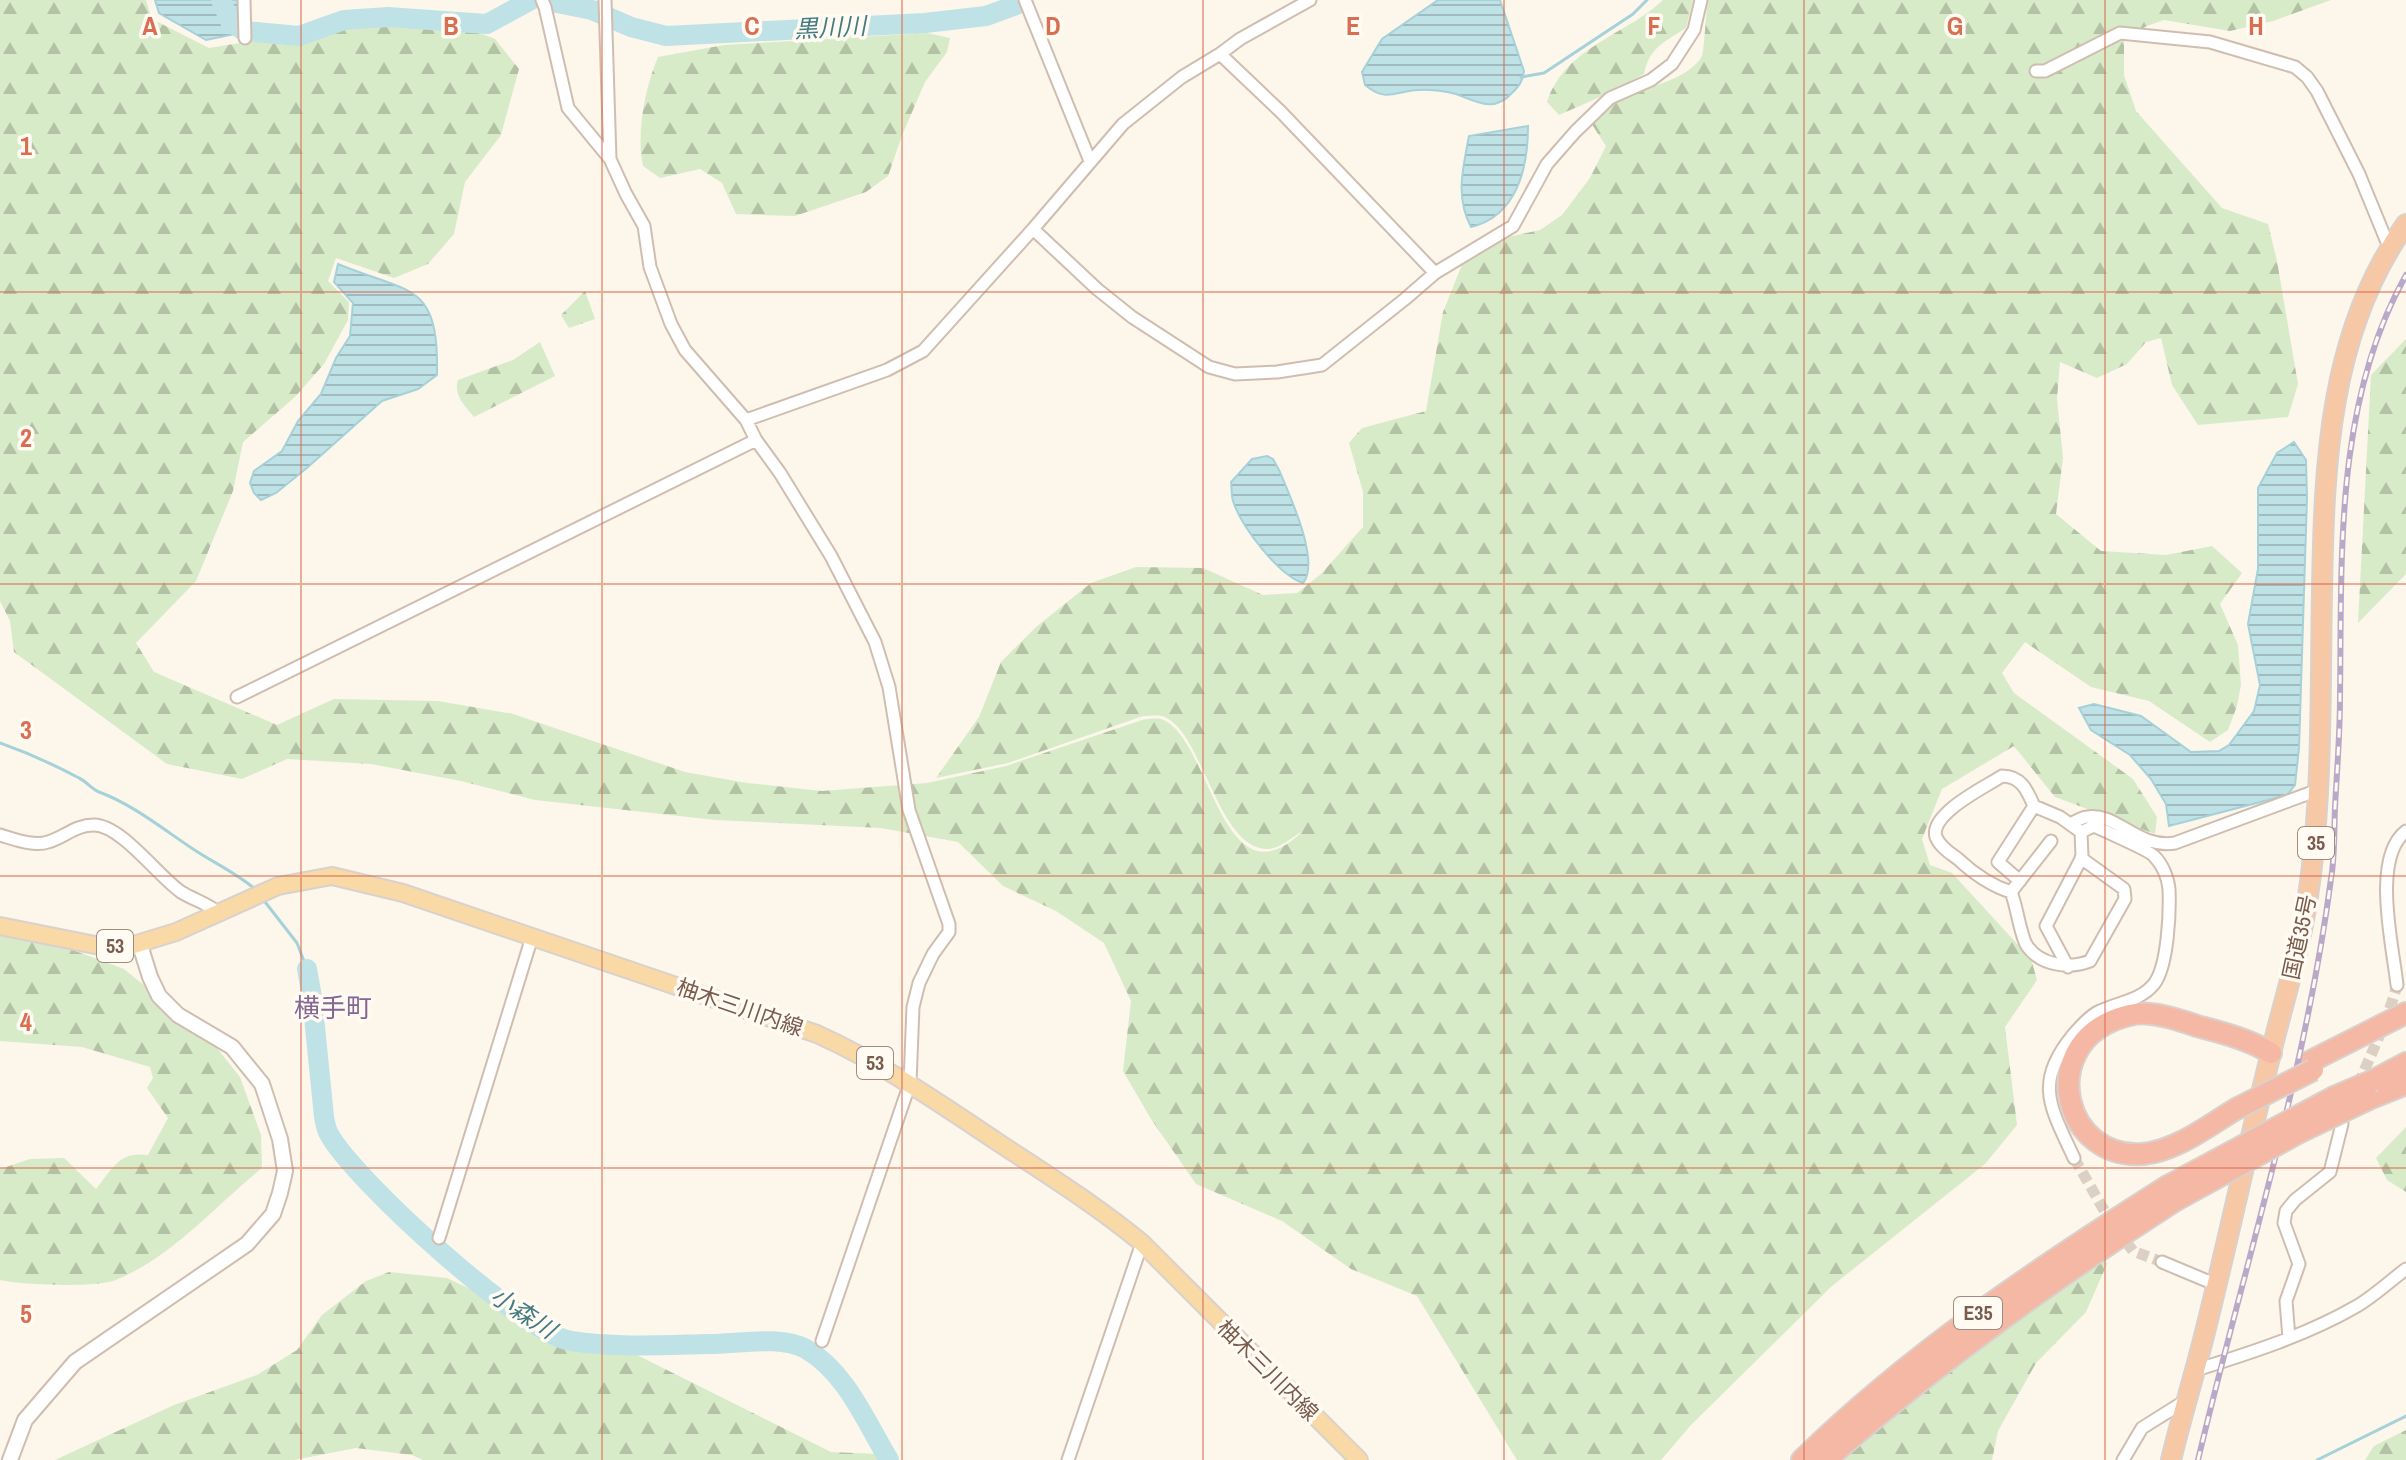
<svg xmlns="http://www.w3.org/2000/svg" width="2406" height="1460" font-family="'Archivo Narrow','Noto Sans JP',sans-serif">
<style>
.forest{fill:url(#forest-firs)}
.water{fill:url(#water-rules);stroke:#a5d1d9;stroke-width:2}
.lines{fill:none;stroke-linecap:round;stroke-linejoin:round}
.stream{stroke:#a5d1d9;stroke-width:3}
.river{stroke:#bfe2e7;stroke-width:20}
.minor-tunnel{stroke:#dcd0c4;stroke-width:11;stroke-dasharray:11 5.5;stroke-linecap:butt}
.minor-casing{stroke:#cfbeb0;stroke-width:15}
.tertiary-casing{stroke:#cfbeb0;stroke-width:18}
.primary-casing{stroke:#d9d1cd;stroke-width:20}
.trunk-casing{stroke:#d9d1cd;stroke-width:22}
.motorway-casing{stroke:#d9d1cd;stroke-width:24}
.minor{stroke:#fff;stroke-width:11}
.tertiary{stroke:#fff;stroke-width:14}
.primary{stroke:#f9d9a6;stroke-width:16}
.trunk{stroke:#f7c8a5;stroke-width:18}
.motorway{stroke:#f5b8a4;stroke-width:20}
.rail-casing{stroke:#b9a8c8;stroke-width:6}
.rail{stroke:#fffaf2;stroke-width:3;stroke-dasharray:9;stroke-linecap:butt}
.motorway-bridge-casing{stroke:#d9d1cd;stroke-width:24;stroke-linecap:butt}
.motorway-bridge{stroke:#f5b8a4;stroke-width:20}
.grid{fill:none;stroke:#d96f52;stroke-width:2;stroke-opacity:0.55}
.labels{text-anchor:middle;stroke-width:7;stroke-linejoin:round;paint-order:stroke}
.shield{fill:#fffaf2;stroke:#a08b7f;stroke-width:2}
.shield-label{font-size:20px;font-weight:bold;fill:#785c4e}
.street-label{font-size:22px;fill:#785c4e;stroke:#fffaf2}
.water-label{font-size:24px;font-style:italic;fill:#437b83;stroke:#fffaf2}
.quarter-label{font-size:26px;fill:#836693;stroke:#fffaf2}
.grid-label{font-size:26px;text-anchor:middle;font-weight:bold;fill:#d96f52;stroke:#fffaf2;stroke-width:7;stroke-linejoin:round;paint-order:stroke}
</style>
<defs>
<pattern id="forest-firs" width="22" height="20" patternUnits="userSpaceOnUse" patternTransform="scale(2)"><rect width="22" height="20" fill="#d7ebc9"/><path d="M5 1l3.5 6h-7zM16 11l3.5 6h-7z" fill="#b3c2a5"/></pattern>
<pattern id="water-rules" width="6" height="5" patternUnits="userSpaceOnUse" patternTransform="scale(2)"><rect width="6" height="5" fill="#bfe2e7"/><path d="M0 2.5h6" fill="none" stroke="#a0babd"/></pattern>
</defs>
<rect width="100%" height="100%" fill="#fdf6eb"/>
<path class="forest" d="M0,0H146L152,19L209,48L257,40L297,44L339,26L457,24L495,39L519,69L501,135L465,182L454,234L428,264L394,278L336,258L328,281L349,302L348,320L324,364L295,397L243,442L233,491L196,581L136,643L154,672L277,725L334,699L438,701L513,714L685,772L747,783L822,791L927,783L1006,766L1142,720C1147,719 1156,718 1161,719C1211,735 1221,911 1303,831C1292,837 1279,850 1265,849C1216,845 1202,728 1162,716C1157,715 1149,716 1143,716L1008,763L936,778L979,717L1001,662L1036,627L1091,583L1136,567L1203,568L1263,595L1297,593L1321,574L1363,527V492L1349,443L1362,428L1426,411L1443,312L1465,257L1495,240L1540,230L1562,215L1590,178L1606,146L1591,123C1600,112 1612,102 1626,96C1648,87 1689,79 1702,56C1704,51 1706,11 1708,0H2331L2273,21L2230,31L2164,20L2147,26L2124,39V75L2136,111L2222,208L2268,224L2277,261L2298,384L2288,417L2198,425L2172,385L2161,338L2146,342L2127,364L2097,378L2060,362L2057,399L2063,458L2056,514L2101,551L2166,555L2212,546L2242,573L2220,604L2238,645L2241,685L2237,706L2228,730L2210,742L2149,701L2091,687L2025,642L2002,673L2014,693L2133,779L2157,817L2155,834L2055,797L2014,746L1942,789L1922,839L1930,865L1952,873L2031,959L2037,980L2005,1027L2017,1125L1985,1164L1832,1286L1691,1425L1661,1460H1517L1417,1296L1351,1269L1282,1221L1196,1184L1151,1119L1123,1071L1131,1001L1104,943L1056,911L1003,886L958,842L881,828L715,820L535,800L461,781L371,764L287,759L242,779L167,764L14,652L10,621L0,601Z
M1663,0H1693L1686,28C1664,42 1649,48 1644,74L1607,94L1559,115L1547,102C1566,46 1625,36 1663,0Z
M927,33L950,38L947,52L925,82L903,133L888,176L866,192L795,216L736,214L722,183L700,169L660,178L643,166C636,134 645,87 658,57L724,45Z
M585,291L595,319L569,328L561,315Z
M2406,339V574L2358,623L2371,375Z
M540,342L555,376L474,417C465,406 453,395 458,380L513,360Z
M0,932L62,946L124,969L209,1038L240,1077L261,1135L262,1168C216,1205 172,1257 116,1280C97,1288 22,1285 0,1280V1169L30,1159L64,1158L96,1189C113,1168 119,1151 148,1155L168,1118L147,1088L153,1078L150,1067L82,1047L0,1041Z
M2406,1127V1192L2387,1180L2376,1158Z
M2080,1241L2100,1245L2107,1264L2086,1312L2036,1363L1998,1431L1992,1460H1813L1951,1321L2037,1257Z
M389,1272L447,1278L538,1321L635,1354L831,1452L878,1454L888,1460H423L412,1455L356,1448L294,1460H55L174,1405L257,1375L297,1350L322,1315L366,1281Z
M2406,1430V1460H2365L2374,1446Z"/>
<path class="water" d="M155,0H242L245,32L206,40L159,13Z
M1438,0H1500L1524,71C1523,81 1519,86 1512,93C1494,113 1477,102 1456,94C1446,91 1428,89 1418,90C1395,91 1387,103 1365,85L1362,72L1382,39Z
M1528,126C1528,168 1517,216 1471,227C1455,197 1463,168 1469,136Z
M338,264C410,294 439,281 437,375L418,389L382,401L308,467L276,493L261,500L254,493L250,483L254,471L282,451L298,421L321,394L336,358L350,336L353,303L334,282Z
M2294,442L2306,460L2307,498L2299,748L2295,785L2287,795L2169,826L2166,804L2151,779L2130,755L2091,730L2079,708L2094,704L2141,716L2191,752L2219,751L2229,745L2254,711L2260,685L2248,624L2258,569V488L2277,453Z
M1267,456L1273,459L1279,470C1289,494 1321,562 1303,583C1278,575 1241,526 1233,501C1231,495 1232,488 1231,482L1252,459Z"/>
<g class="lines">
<path class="stream" d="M1521,77L1544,73L1633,14L1647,0
M0,743C28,753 53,764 79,778C86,781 91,789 99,792C132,804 163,829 193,849C214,863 235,872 255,889
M262,898L297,943L307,969
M2317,1460L2406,1416"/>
<path class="river" d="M221,0L230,21L244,31L299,36L344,20L388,17L487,24L531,0
M542,0L592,10L631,27L666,36L925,23L986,16L1016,5L1022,0
M307,969L312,997L324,1117C325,1122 326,1129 329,1134C353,1179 523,1334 571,1341C617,1348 664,1345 710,1344C738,1344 781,1335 806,1349C846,1372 866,1422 889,1460"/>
<path class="minor-tunnel" d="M2358,1085C2372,1052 2388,1019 2397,985
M2074,1158L2108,1217L2133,1251L2162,1262"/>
<defs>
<path id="minor" d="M244,0L245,38
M542,0L545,7L568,108L610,159L626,194L644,226L650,267L671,324L685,350L746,420L756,440L780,473L831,556L875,642L889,687L909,810L949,924V932L933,954L919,983L913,1007L910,1083L822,1341
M605,0L610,159
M1025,0L1090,161
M1220,54L1281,112L1435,273
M2036,71H2045L2120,33L2210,42L2295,67L2307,77L2317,91L2359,174L2389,247
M1033,229L1097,289L1132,317L1209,367L1235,374L1277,372L1322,365L1405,299L1435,273L1513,226L1547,164L1575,132L1610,98L1651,80L1672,64L1694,30L1701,0
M746,420L887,370L923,351L1033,229L1123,124L1182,77L1220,54L1240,39L1310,0
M237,697L756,440
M2070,824C2075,822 2082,817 2087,817C2117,812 2137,849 2175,843L2318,790
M0,835C14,839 34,847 48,842C65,837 75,825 94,825C121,825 158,876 181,892C194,900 207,903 219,913
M2051,841L2011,892C2017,906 2020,935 2027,946C2041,966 2070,969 2090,961L2125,899L2124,889L2081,858
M2020,881L1998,862L2034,806
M2011,892C1992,886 1973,873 1958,859C1950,853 1940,847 1936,837C1929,814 1985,787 2002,776C2021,776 2027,790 2034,806L2060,817L2081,832L2082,857L2046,926L2068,967
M2397,985C2393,946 2371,858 2406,831
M2074,1158C2051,1108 2033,1083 2073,1035C2080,1027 2090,1015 2100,1011C2119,1002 2140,1001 2154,984C2168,966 2170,912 2169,889C2168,877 2162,864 2154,856C2150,851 2105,831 2094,826L2081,832
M439,1238L532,937
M2162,1262L2217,1285
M2289,1338L2286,1301L2299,1264L2284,1223L2286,1211L2295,1200L2330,1172L2342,1124
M2196,1370C2250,1353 2307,1335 2357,1306C2374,1296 2390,1281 2406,1269
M1068,1460L1142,1243
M2123,1460L2142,1428L2185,1401"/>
<path id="tertiary" d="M10,1460L25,1420L75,1362L247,1244L273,1214L280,1193L285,1171L280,1139L262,1084L232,1047L178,1015L159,996L150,977L140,945"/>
<path id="primary" d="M0,926L95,945L127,947L176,932L278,886L332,876L403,893L817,1034C881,1063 938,1102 996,1141C1046,1174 1096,1205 1142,1243L1359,1460"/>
<path id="trunk" d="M2171,1460C2182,1414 2196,1370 2207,1324C2229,1236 2248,1146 2270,1057C2283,1003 2300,951 2308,896C2323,796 2320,692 2322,591C2324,464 2329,331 2406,224"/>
<path id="motorway" d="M2309,1062L2406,1013
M2374,1080L2406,1063
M2369,1099L2406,1084
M2236,1109C2208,1126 2176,1151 2143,1154C2064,1160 2038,1051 2114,1020C2124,1016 2139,1012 2150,1014C2166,1015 2182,1021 2197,1026C2223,1033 2248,1039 2271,1053
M1802,1460C1911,1353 2039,1268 2168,1186
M1826,1460C1936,1363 2053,1279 2176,1200"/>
</defs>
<use href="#minor" class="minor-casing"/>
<use href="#tertiary" class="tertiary-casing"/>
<use href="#primary" class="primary-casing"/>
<use href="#trunk" class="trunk-casing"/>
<use href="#motorway" class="motorway-casing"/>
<use href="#minor" class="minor"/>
<use href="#tertiary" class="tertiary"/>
<use href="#primary" class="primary"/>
<use href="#trunk" class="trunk"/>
<use href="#motorway" class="motorway"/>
<defs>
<path id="rail" d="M2198,1460C2244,1267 2305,1076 2331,879C2335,856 2334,831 2335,807C2337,770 2340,734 2340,697C2342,556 2334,403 2406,275"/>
</defs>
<use href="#rail" class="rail-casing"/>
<use href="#rail" class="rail"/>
<defs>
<path id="motorway-bridge" d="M2236,1109L2313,1070
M2168,1186L2334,1097L2374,1080
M2176,1200L2298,1133L2369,1099"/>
</defs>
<use href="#motorway-bridge" class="motorway-bridge-casing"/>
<use href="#motorway-bridge" class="motorway-bridge"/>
</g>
<path class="grid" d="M301,0V1460M602,0V1460M902,0V1460M1203,0V1460M1504,0V1460M1804,0V1460M2105,0V1460M0,292H2406M0,584H2406M0,876H2406M0,1168H2406"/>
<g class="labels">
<g class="shield">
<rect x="2298" y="827" width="36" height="32" rx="6"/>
<rect x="97" y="930" width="36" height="32" rx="6"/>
<rect x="857" y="1047" width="36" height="32" rx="6"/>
<rect x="1954" y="1297" width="48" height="32" rx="6"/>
</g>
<g class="shield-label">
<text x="2316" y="850">35</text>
<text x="115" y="953">53</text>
<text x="875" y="1070">53</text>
<text x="1978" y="1320">E35</text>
</g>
<g class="street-label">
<text transform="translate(2299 937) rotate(-78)" y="8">国道35号</text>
<text transform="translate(740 1007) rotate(19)" y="8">柚木三川内線</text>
<text transform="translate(1268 1370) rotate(45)" y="8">柚木三川内線</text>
</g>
<g class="water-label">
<text transform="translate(830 28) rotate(-3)" y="8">黒川川</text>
<text transform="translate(523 1313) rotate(33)" y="8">小森川</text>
</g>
<g class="quarter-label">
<text x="333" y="1017">横手町</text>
</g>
</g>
<g class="grid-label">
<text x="150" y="35">A</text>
<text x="451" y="35">B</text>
<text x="752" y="35">C</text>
<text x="1053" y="35">D</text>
<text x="1353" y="35">E</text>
<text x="1654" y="35">F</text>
<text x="1955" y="35">G</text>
<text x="2256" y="35">H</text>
<text x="26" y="155">1</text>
<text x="26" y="447">2</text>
<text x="26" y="739">3</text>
<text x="26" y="1031">4</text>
<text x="26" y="1323">5</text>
</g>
</svg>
